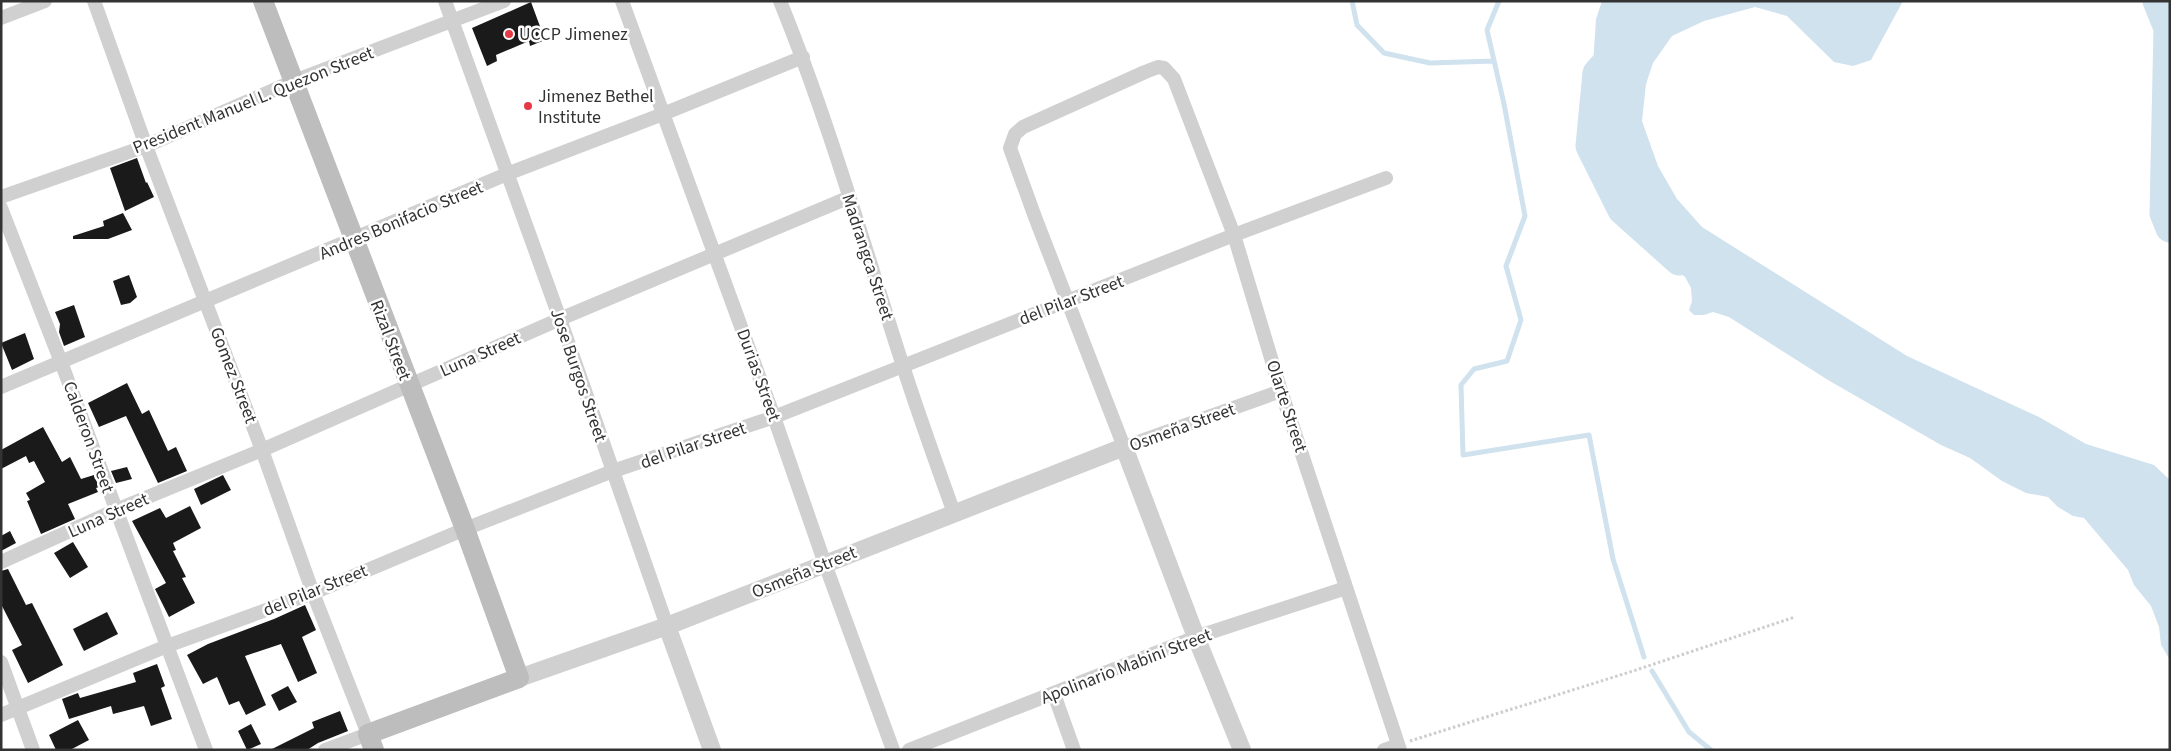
<svg xmlns="http://www.w3.org/2000/svg" width="2171" height="751" font-family="'Source Sans 3',sans-serif">
<style>
.water{fill:#cfe2ee}
.lines{fill:none;stroke-linecap:round;stroke-linejoin:round}
.stream{stroke:#cfe2ee;stroke-width:5}
.river{stroke:#cfe2ee;stroke-width:29}
.building{fill:#1a1a1a}
.path{stroke:#cdcdcd;stroke-width:3;stroke-dasharray:2.5 2.5;stroke-linecap:butt}
.minor{stroke:#d0d0d0;stroke-width:14}
.tertiary{stroke:#d0d0d0;stroke-width:18}
.secondary{stroke:#bdbdbd;stroke-width:20}
.poi-dot{fill:#e63946;stroke:#fff;stroke-width:2}
.labels{text-anchor:middle;stroke-width:5;stroke-linejoin:round;paint-order:stroke}
.poi-label{font-size:18px;fill:#333;stroke:#fff;text-anchor:start}
.street-label{font-size:18px;fill:#333;stroke:#fff}
</style>
<rect width="100%" height="100%" fill="#fff"/>
<path class="water" d="M1602,1H1903L1871,60L1853,66L1834,62L1787,16L1755,7L1704,21L1672,36L1653,63L1646,84L1642,121L1658,166L1677,199L1702,227L1907,356L2039,417L2086,444L2154,465L2170,480V660L2161,645L2159,627L2151,606L2134,585L2128,570L2084,518L2073,516L2058,507L2048,497L2026,493L2002,481L1970,458L1941,445L1828,380L1729,317L1713,312L1704,315H1694L1689,310L1692,301L1691,288L1685,277L1666,260L1654,246L1644,219L1626,208L1623,204L1618,183L1612,178L1599,144L1593,65L1596,19Z"/>
<g class="lines">
<path class="stream" d="M1352,1L1357,25L1384,53L1430,63L1494,61
M1499,1L1487,30L1504,104L1525,216L1506,266L1521,320L1507,361L1474,369L1461,385L1463,455L1589,435L1613,559L1644,657
M1652,671L1689,732L1711,750"/>
<path class="river" d="M2157,1L2168,28L2164,213L2170,228
M1608,61L1597,73L1590,146L1622,210L1679,261"/>
</g>
<path class="building" d="M531,2L545,40L530,46L529,41L496,55L497,61L487,66L472,28Z
M137,158L146,183L147,182L154,197L125,211L110,168Z
M123,213L132,230L108,239H73V236L104,226L103,221Z
M129,275L137,297L130,303L121,305L113,281Z
M74,305L85,337L64,346L59,332L60,324L55,312Z
M25,333L34,359L12,370L1,343Z
M127,383L142,414L149,410L168,451L176,447L187,471L158,483L126,416L99,427L88,403Z
M43,427L62,462L70,457L81,479L94,475L99,487L96,488L98,492L68,504L75,519L41,534L27,501L30,500L26,493L45,482L34,461L29,463L26,456L1,469V450Z
M127,467L132,479L116,483L111,471Z
M223,475L231,490L201,505L194,489Z
M190,506L201,528L173,543L176,550L173,551L186,577L182,578L195,603L169,617L155,589L166,583L132,521L160,508L166,518Z
M10,531L16,543L1,551V536Z
M73,542L88,567L70,578L54,553Z
M8,569L26,605L32,603L63,665L28,683L12,650L22,645L1,604V571Z
M305,605L316,630L302,637L317,673L298,682L281,644L245,656L266,705L246,715L239,701L229,705L217,677L203,684L187,655L208,644L274,619Z
M107,612L118,634L84,651L73,629Z
M157,664L165,686L161,688L172,719L151,726L144,706L113,714L111,706L69,719L62,699L78,693L80,698L136,682L133,673Z
M288,686L297,702L279,711L271,695Z
M340,711L348,731L318,743L307,750H270L314,728L312,722Z
M78,720L89,740L70,750H56L49,735Z
M251,724L261,744L247,750L238,731Z"/>
<g class="lines">
<path class="path" d="M1410,741L1633,671L1795,617"/>
<path class="minor" d="M94,1L146,146L262,450L313,593L368,734L325,750
M445,1L560,319L667,626
M622,1L774,417L825,564L893,750
M780,1C828,119 863,242 902,363C918,413 936,463 954,513
M1,18L45,1
M1,197L146,146L294,81L504,1
M1,208L61,362L206,750
M1,387L507,174L663,114L803,57
M1281,391L1124,447L1035,217L1010,148L1015,134L1023,127L1145,72L1158,67L1164,68L1174,79L1234,235L1281,391L1400,750
M1,562L116,510L262,450L560,319L850,197
M1,662L33,750
M1054,694L1074,750
M1,715L167,646L313,593L465,529L613,471L774,417L1234,235L1386,178
M909,750L1196,637L1346,588
M1384,750L1398,745"/>
<path class="tertiary" d="M667,626L712,750
M519,678L667,626L1124,447L1196,637L1242,750"/>
<path class="secondary" d="M263,1L465,529L519,678L368,734L374,750"/>
</g>
<g class="poi-dot">
<circle cx="509" cy="34" r="5"/>
<circle cx="528" cy="106" r="5"/>
</g>
<g class="labels">
<g class="poi-label">
<text x="519" y="40">UCCP Jimenez</text>
<text x="538" y="102">Jimenez Bethel<tspan x="538" dy="21">Institute</tspan></text>
</g>
<g class="street-label">
<text transform="translate(253 100) rotate(-22)" y="6">President Manuel L. Quezon Street</text>
<text transform="translate(401 220) rotate(-23)" y="6">Andres Bonifacio Street</text>
<text transform="translate(868 257) rotate(72)" y="6">Madrangca Street</text>
<text transform="translate(1071 300) rotate(-21)" y="6">del Pilar Street</text>
<text transform="translate(391 340) rotate(69)" y="6">Rizal Street</text>
<text transform="translate(480 354) rotate(-24)" y="6">Luna Street</text>
<text transform="translate(234 375) rotate(69)" y="6">Gomez Street</text>
<text transform="translate(579 375) rotate(71)" y="6">Jose Burgos Street</text>
<text transform="translate(759 375) rotate(70)" y="6">Durias Street</text>
<text transform="translate(1287 406) rotate(72)" y="6">Olarte Street</text>
<text transform="translate(1182 427) rotate(-20)" y="6">Osmeña Street</text>
<text transform="translate(89 437) rotate(70)" y="6">Calderon Street</text>
<text transform="translate(693 445) rotate(-19)" y="6">del Pilar Street</text>
<text transform="translate(108 515) rotate(-24)" y="6">Luna Street</text>
<text transform="translate(804 572) rotate(-22)" y="6">Osmeña Street</text>
<text transform="translate(315 590) rotate(-22)" y="6">del Pilar Street</text>
<text transform="translate(1126 666) rotate(-21)" y="6">Apolinario Mabini Street</text>
</g>
</g>
<rect width="2171" height="751" fill="none" stroke="#333333" stroke-width="5"/>
</svg>
